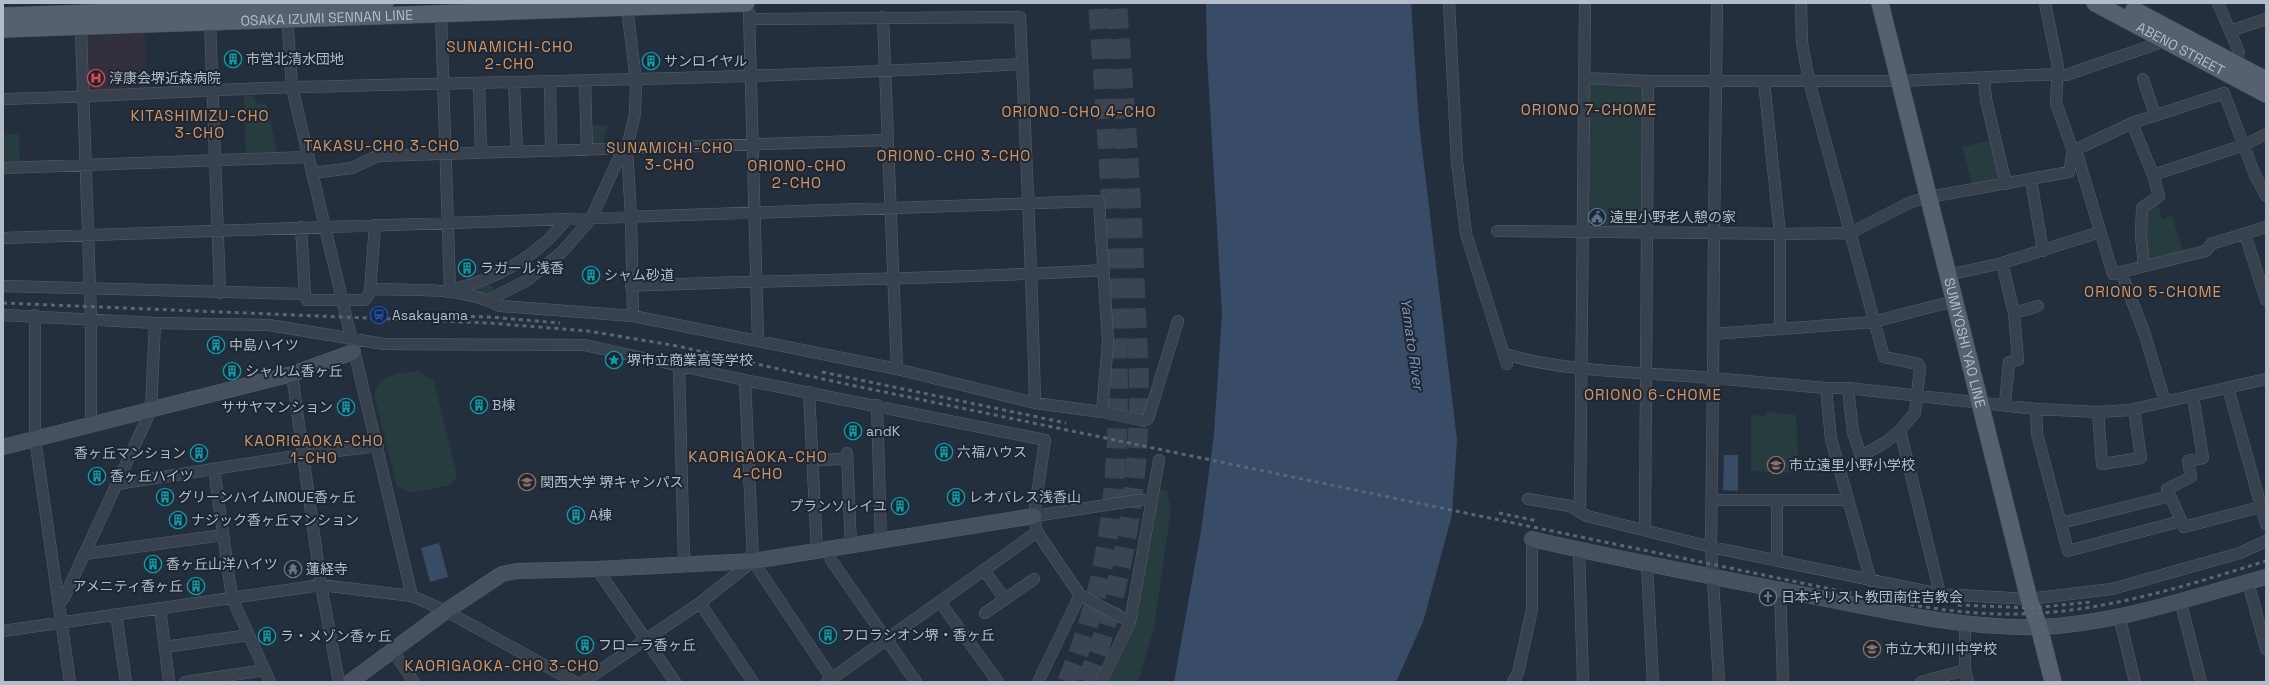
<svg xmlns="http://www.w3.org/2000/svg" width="2269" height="685" font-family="'Space Grotesk','Noto Sans JP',sans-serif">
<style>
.medical{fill:#32303f}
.green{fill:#263c3f}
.water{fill:#394c67}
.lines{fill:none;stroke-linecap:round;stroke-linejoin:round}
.highway-tunnel{stroke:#3a4453;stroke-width:20;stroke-dasharray:20 10;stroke-linecap:butt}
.street-casing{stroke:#565f6c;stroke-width:12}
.secondary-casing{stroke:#565f6c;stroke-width:16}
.primary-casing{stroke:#414a57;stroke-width:18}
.street{stroke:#38414e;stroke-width:11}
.secondary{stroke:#465061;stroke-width:15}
.primary{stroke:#56606e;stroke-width:17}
.rail{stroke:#5a6575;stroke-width:3;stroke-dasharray:4 4;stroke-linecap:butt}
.labels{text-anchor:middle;stroke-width:4;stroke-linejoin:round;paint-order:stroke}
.street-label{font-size:14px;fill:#b4bcc9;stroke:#1d2633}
.poi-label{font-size:14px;fill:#b4bcc9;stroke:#1d2633;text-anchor:start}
.neighbourhood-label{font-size:15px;letter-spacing:1px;fill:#d59563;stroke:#1d2633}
.water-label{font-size:15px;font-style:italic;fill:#7c92b1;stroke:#1d2633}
</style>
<rect width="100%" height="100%" fill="#242f3e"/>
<path class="medical" d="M145,34L147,91L87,92L85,36Z"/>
<path class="green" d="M1640,84L1644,87L1643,225L1639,228L1603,226V209H1587L1589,90L1591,85Z
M244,96H254L257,104L266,103L278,155L246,156Z
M590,125H608L602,145L594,146L590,143Z
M19,134L20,164L3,165V135Z
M1991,140L2000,177L1998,181L1972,184L1962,147Z
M2157,200L2162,219L2172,216L2184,254L2146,265L2143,236L2148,206Z
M486,283L488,286L491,285L496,294L487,297L470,290Z
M419,371L434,381L457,476L451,485L412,493L397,486L374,395C380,373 399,373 419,371Z
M1767,412L1796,415L1799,473L1751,471V415L1766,416Z
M1158,489L1167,491L1171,509L1154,628L1138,682H1107L1136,621Z"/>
<path class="water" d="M1206,3H1411L1419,123L1457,440L1452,515L1423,622L1396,682H1174L1201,531L1214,434L1222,314L1207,56Z
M1724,455H1738V491L1723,490Z
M439,543L448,577L430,582L421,548Z"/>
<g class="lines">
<path class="highway-tunnel" d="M1067,682C1125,548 1121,401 1114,258C1110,173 1104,88 1098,3
M1087,682C1122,590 1139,490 1139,392C1139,359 1136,325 1135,292C1132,195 1124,99 1117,3"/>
<defs>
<path id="street" d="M80,3L91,318V425
M1449,3L1457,162L1466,234L1507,364
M1717,3L1714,233L1780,234V329
M1801,3L1802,43L1809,81L1884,357L1918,364L1920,368L1915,413L1900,430L1940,594L2029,599L2112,589L2240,553L2266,541
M2045,3L2058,67L2056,103L2073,151L2132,123L2153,175L2244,145L2266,134
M2218,3L2239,52L2232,68
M627,8L636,80L635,114L627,148L631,217L633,316
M749,12L758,341
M287,14L292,87L412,596
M441,14L450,290C483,283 517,267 542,245C551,238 558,229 566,220
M883,17L897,369
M750,19L1020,17C1026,145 1032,274 1035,403
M210,21L220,293
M2230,31L2266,19
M1585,78L1648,81H1900L2058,74L2066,75L2156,44L2163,39
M1984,78L1986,100L2006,184
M2143,79L2155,115
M585,81L587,150
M1764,81L1780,234L1850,233L1911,202L1929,197L2069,172L2073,151L2078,157L2113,274L2206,251L2211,244L2266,227
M550,82L551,151
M479,83L481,153
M514,83L517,152
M3,99C100,97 197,90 295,87C537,81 780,78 1022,64
M2132,123L2224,93L2255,175L2266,196
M3,168L307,157
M312,173L352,168L377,156L888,140
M2031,180L2043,251
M375,225L370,292L378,289C422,291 459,286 500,306L633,316L897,369L1035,403L1102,412L1144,421L1148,419L1178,321
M301,227L305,294
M1497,231L1714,233L1713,378L1826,388H1848L2036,409L2098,412L2129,410L2266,379
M2245,234L2266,300
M3,238L1099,201L1108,342L1102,412
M2002,263L2014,313L2018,360L2009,362L2005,404
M2144,266L2141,236L2142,208L2159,196L2153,175
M2121,272L2145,335L2165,402
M1948,275L2002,263L2100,232
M3,286L305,294L307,300H365L370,292
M631,286C789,279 946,280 1103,270
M488,300L526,281L562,252L591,219L621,153L627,148
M2014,313L2038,306
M3,315L155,323L269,325L384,344L584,345L745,380L1045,440L1034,516L1037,532L1080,595L1038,682
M35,315V439L70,682
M1713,334L1873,322L1954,301
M1505,354C1569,373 1646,372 1713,378L1711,547L1719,682
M679,366L684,563
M292,374L321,585L339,682
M745,380L753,561L834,682
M1826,388L1831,439L1871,581
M1848,388L1853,432L1861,456L1886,442L1900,430
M2228,388L2266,524
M809,392L817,551
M2193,396L2203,458L2188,461L2191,477L2167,489L2184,527L2260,507
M877,405L881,542
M2036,409L2037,434L2068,551L2181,521
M2098,412L2102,464L2141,458L2134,409
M847,453L851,546
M813,460L847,459
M214,469L232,598L270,682
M117,484L303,455L378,446
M1528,499L1570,506L1587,516L1711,547L1940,594
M1712,500H1848
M1777,500V561
M1580,510L1585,4
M1034,516L1139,500H1152
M2061,523L2170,496
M1645,530L1648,81
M829,549L831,560L916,682
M1579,550L1583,682
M84,554L223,535
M1647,565L1653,682
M597,569L675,682
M984,570L1004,598
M2248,582L2266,649
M1780,589L1783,682
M1080,595L1130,622
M2180,600L2201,682
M940,602L998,682
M59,603L64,598L151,410L155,323
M700,603L753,682
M160,608L169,682
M985,613L1034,579
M116,614L126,682
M2119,616L2135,682
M1965,624V670L1968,682
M3,631L321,585L412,596L446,611L575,682
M165,647L249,635
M393,651L414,682
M185,682L265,670
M583,682L700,603L753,561
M827,682L1037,532
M1101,682L1130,622L1159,460
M1513,682L1518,673L1532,609V539
M1921,682L1965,670"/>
<path id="secondary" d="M3,447L292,374L353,352
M1532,539C1621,560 1711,576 1801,594C1879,609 1958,629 2039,627C2116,624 2192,597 2266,577
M350,682L446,611L502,574L517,571L597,569L753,561L1034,516"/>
<g id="primary">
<path id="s1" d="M1880,3L2029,599L2039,627L2053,682"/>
<path id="s2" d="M2095,3L2266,94"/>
<path d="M2134,10L2266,80"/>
<path d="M3,16L385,3"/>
<path id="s3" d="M3,29L746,3"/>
</g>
</defs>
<use href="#street" class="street-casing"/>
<use href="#secondary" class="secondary-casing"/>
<use href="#primary" class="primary-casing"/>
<use href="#street" class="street"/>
<use href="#secondary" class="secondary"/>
<use href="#primary" class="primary"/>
<path class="rail" d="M3,303L489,323L588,331L677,346L841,383L1850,593C1899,603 1949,613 2000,614C2092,616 2179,588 2266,561
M399,314L489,317L560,323
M822,372L1066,423
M1499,513L1538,521
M1958,605L2032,608L2091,602"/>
</g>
<defs>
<symbol id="building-ring" viewBox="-11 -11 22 22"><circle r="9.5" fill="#1d2633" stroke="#0f9aa8" stroke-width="1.5"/><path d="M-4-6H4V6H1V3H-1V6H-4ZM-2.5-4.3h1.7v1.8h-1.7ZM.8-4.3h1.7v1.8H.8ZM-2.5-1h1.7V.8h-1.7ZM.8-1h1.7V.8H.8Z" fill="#0f9aa8"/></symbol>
<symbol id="hospital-ring" viewBox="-11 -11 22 22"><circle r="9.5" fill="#1d2633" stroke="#e0444e" stroke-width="1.5"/><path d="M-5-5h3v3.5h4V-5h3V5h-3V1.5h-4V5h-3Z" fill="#e0444e"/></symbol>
<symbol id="civic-ring" viewBox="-11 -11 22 22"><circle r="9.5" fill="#1d2633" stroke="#5c6f8a" stroke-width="1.5"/><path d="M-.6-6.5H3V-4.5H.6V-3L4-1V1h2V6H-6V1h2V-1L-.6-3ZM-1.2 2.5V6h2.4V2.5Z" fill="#5c6f8a"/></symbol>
<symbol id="station-ring" viewBox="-11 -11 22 22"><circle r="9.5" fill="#1d2633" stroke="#1a4fb4" stroke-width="1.5"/><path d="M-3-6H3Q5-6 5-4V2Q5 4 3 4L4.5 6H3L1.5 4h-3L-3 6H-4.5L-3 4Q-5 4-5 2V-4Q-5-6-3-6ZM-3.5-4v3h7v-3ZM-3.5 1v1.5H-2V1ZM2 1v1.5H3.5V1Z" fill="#1a4fb4"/></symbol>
<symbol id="sight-ring" viewBox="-11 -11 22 22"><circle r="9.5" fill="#1d2633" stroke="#0f9aa8" stroke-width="1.5"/><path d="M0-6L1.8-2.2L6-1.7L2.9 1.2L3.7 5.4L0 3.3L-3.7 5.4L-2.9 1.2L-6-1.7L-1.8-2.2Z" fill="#0f9aa8"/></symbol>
<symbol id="school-ring" viewBox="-11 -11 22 22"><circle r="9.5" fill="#1d2633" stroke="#8d6e63" stroke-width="1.5"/><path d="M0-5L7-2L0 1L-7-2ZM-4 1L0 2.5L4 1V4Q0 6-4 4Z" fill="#8d6e63"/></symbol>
<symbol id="university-ring" viewBox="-11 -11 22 22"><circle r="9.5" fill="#1d2633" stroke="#8d6e63" stroke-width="1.5"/><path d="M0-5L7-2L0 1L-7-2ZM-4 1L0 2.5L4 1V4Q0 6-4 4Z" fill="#8d6e63"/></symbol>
<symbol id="temple-ring" viewBox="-11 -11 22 22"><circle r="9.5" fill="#1d2633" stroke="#6b7280" stroke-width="1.5"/><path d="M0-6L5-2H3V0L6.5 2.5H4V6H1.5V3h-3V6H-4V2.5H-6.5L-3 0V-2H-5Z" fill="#6b7280"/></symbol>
<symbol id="church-ring" viewBox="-11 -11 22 22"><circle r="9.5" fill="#1d2633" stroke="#6b7280" stroke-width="1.5"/><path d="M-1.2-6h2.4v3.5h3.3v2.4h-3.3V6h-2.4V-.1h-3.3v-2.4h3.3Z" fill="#6b7280"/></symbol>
</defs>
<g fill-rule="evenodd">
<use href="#building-ring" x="223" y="49" width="20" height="20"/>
<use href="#building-ring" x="641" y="51" width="20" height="20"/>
<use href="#hospital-ring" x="86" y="68" width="20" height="20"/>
<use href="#civic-ring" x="1587" y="207" width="20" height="20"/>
<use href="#building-ring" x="457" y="258" width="20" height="20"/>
<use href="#building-ring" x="581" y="265" width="20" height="20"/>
<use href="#station-ring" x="369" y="305" width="20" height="20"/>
<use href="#building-ring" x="206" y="335" width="20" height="20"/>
<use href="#sight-ring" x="604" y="350" width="20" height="20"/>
<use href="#building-ring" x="222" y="361" width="20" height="20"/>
<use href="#building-ring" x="469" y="395" width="20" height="20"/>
<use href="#building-ring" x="336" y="397" width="20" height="20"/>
<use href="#building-ring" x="843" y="421" width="20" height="20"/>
<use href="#building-ring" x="934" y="442" width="20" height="20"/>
<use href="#building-ring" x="189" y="443" width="20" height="20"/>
<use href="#school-ring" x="1766" y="455" width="20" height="20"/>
<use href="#building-ring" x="87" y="466" width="20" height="20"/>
<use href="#university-ring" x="517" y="472" width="20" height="20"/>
<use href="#building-ring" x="155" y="487" width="20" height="20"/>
<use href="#building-ring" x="946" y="487" width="20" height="20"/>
<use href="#building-ring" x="890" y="496" width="20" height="20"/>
<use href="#building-ring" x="566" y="505" width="20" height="20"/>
<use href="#building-ring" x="168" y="510" width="20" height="20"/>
<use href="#building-ring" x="143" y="554" width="20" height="20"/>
<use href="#temple-ring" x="283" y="559" width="20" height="20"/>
<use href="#building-ring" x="186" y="576" width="20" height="20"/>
<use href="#church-ring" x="1758" y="587" width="20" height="20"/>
<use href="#building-ring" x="818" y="625" width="20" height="20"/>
<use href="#building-ring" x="257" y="626" width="20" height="20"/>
<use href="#building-ring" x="575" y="635" width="20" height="20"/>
<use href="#school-ring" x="1862" y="639" width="20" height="20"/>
</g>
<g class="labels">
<g class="street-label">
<text dy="5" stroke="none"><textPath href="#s3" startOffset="324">OSAKA IZUMI SENNAN LINE</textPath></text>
<text dy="5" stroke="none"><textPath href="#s2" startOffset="97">ABENO STREET</textPath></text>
<text dy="5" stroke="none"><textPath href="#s1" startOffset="350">SUMIYOSHI YAO LINE</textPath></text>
</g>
<g class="poi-label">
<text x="246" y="64">市営北清水団地</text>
<text x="664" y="66">サンロイヤル</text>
<text x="109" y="83">淳康会堺近森病院</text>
<text x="1610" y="222">遠里小野老人憩の家</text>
<text x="480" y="273">ラガール浅香</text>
<text x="604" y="280">シャム砂道</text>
<text x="392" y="320">Asakayama</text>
<text x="229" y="350">中島ハイツ</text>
<text x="627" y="365">堺市立商業高等学校</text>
<text x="245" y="376">シャルム香ヶ丘</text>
<text x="492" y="410">B棟</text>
<text x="333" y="412" text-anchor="end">ササヤマンション</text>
<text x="866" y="436">andK</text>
<text x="957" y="457">六福ハウス</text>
<text x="186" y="458" text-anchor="end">香ヶ丘マンション</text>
<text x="1789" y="470">市立遠里小野小学校</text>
<text x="110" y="481">香ヶ丘ハイツ</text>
<text x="540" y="487">関西大学 堺キャンパス</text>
<text x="178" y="502">グリーンハイムINOUE香ヶ丘</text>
<text x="969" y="502">レオパレス浅香山</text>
<text x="887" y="511" text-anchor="end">プランソレイユ</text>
<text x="589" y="520">A棟</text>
<text x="191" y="525">ナジック香ヶ丘マンション</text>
<text x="166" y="569">香ヶ丘山洋ハイツ</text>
<text x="306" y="574">蓮経寺</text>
<text x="183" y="591" text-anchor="end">アメニティ香ヶ丘</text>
<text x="1781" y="602">日本キリスト教団南住吉教会</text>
<text x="841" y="640">フロラシオン堺・香ヶ丘</text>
<text x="280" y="641">ラ・メゾン香ヶ丘</text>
<text x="598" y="650">フローラ香ヶ丘</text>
<text x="1885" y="654">市立大和川中学校</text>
</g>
<g class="neighbourhood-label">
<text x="510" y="52">SUNAMICHI-CHO<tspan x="510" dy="17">2-CHO</tspan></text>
<text x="1589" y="115">ORIONO 7-CHOME</text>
<text x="1079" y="117">ORIONO-CHO 4-CHO</text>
<text x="200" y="121">KITASHIMIZU-CHO<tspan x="200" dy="17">3-CHO</tspan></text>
<text x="382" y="151">TAKASU-CHO 3-CHO</text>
<text x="670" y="153">SUNAMICHI-CHO<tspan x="670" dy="17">3-CHO</tspan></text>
<text x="954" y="161">ORIONO-CHO 3-CHO</text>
<text x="797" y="171">ORIONO-CHO<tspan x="797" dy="17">2-CHO</tspan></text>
<text x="2153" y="297">ORIONO 5-CHOME</text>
<text x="1653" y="400">ORIONO 6-CHOME</text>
<text x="314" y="446">KAORIGAOKA-CHO<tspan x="314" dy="17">1-CHO</tspan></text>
<text x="758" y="462">KAORIGAOKA-CHO<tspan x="758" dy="17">4-CHO</tspan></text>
<text x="502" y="671">KAORIGAOKA-CHO 3-CHO</text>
</g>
<g class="water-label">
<text transform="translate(1412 344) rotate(82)" y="5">Yamato River</text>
</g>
</g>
<rect width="2269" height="685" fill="none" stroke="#b4bcc9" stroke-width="8"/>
</svg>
